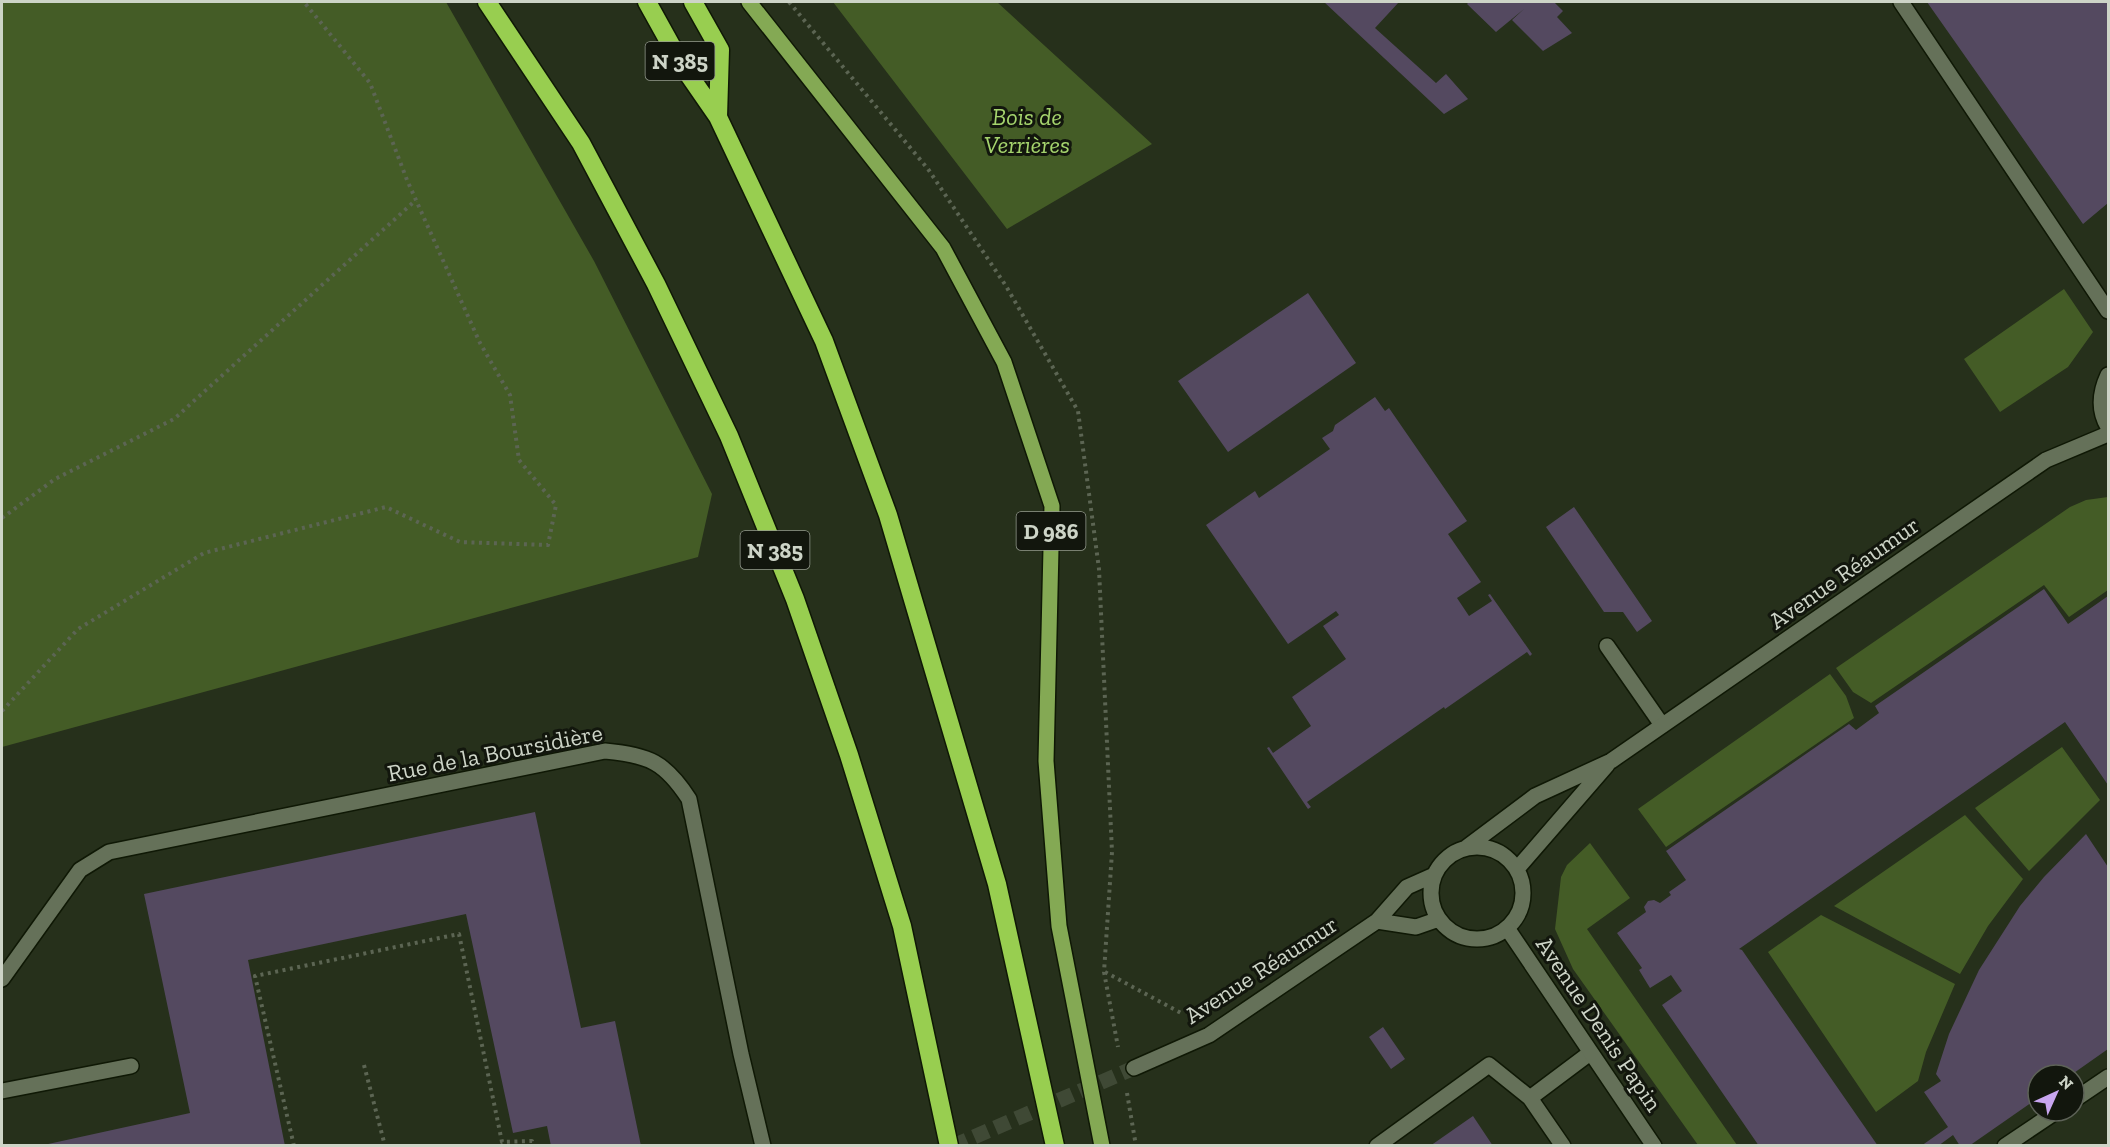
<svg xmlns="http://www.w3.org/2000/svg" width="2110" height="1147" font-family="'Zilla Slab',serif">
<style>
.green{fill:#445c26}
.building{fill:#544960}
.lines{fill:none;stroke-linecap:round;stroke-linejoin:round}
.street-tunnel{stroke:#3f4935;stroke-width:15;stroke-dasharray:15 8;stroke-linecap:butt}
.lane-casing{stroke:#0f1805;stroke-width:18}
.street-casing{stroke:#0f1805;stroke-width:18}
.secondary-casing{stroke:#0f1805;stroke-width:18}
.primary-casing{stroke:#0f1805;stroke-width:18}
.highway-casing{stroke:#0f1805;stroke-width:21}
.path{stroke:#5c6553;stroke-width:4;stroke-dasharray:3 4.5;stroke-linecap:butt}
.lane{stroke:#657159;stroke-width:15}
.street{stroke:#657159;stroke-width:15}
.secondary{stroke:#657159;stroke-width:15}
.primary{stroke:#84a954;stroke-width:15}
.highway{stroke:#98ce50;stroke-width:18}
.labels{text-anchor:middle;stroke-width:6;stroke-linejoin:round;paint-order:stroke}
.shield{fill:#12160d;stroke:#959b8f;stroke-width:1.5}
.shield-label{font-size:22px;font-weight:bold;fill:#cdd4c7}
.park-label{font-size:24px;font-style:italic;fill:#a5d46d;stroke:#12160d}
.street-label{font-size:24px;fill:#cdd4c7;stroke:#12160d}
</style>
<rect width="100%" height="100%" fill="#26301b"/>
<path class="green" d="M2,2H446L594,261L712,494L698,557L2,747Z
M833,2H997L1152,144L1007,229Z
M2064,289L2093,332L2068,367L2000,412L1964,359Z
M2108,497V590L2069,617L2044,585L1871,703L1853,692L1836,668L2070,507L2086,500Z
M1830,674L1846,696L1854,718L1666,847L1638,809Z
M2062,747L2100,800L2029,871L1975,808Z
M1965,815L2023,879L1988,926L1960,974L1834,906Z
M1590,843L1630,898L1587,929L1737,1145H1698L1573,969L1555,929L1561,877L1567,865Z
M1821,915L1955,984L1926,1052L1918,1081L1876,1112L1768,952Z"/>
<path class="building" d="M1324,2H1399L1375,28L1436,83L1446,74L1468,99L1444,114Z
M1469,2H1554L1563,11L1557,17L1572,33L1543,51L1512,20L1524,9L1496,32L1467,4Z
M1927,2H2108V203L2083,224Z
M1308,293L1356,363L1228,452L1178,381Z
M1375,397L1385,411L1389,408L1467,521L1448,534L1481,582L1457,598L1469,616L1492,601L1488,595L1490,594L1532,654L1530,656L1527,652L1445,709L1444,707L1307,802L1311,807L1308,809L1267,748L1269,747L1273,753L1311,726L1292,697L1346,659L1323,626L1339,615L1336,611L1288,644L1206,525L1255,491L1259,498L1330,449L1322,438L1333,431L1335,425Z
M1574,507L1652,621L1637,632L1623,612H1604L1546,527Z
M2044,589L2068,624L2108,596V785L2065,722L1739,949L1742,950L1878,1146H1759L1662,1005L1682,991L1671,975L1650,988L1639,970L1642,968L1617,933L1646,912L1644,907L1648,901L1654,900L1660,903L1671,895L1669,892L1686,880L1666,851L1849,724L1856,730L1879,713L1875,706Z
M535,812L581,1028L615,1021L641,1146H551L547,1126L513,1133L466,914L248,960L285,1146H39L190,1113L144,894Z
M2086,834L2108,867V1049L2071,1075H2038V1098L1969,1146H1960L1953,1135L1938,1146H1921L1948,1127L1924,1092L1941,1081L1936,1074L1949,1034L1979,970L2020,906L2044,877Z
M1383,1027L1405,1059L1391,1069L1369,1037Z
M1473,1116L1493,1146H1430Z"/>
<g class="lines">
<path class="street-tunnel" d="M953,1146L1134,1068"/>
<defs>
<path id="lane" d="M1901,2L2108,311
M1607,646L1662,725
M2,1091L131,1066
M1530,1098L1563,1146
M2074,1100L2108,1077
M1377,1146L1489,1065L1530,1098L1590,1053
M2005,1146L2057,1111"/>
<path id="street" d="M2108,375C2100,392 2098,410 2108,427
M1431 893a46 46 0 1 1 92 0a46 46 0 1 1-92 0Z
M1467,847L1535,796L1611,761L2046,460L2108,434
M1517,869L1607,765
M1377,921L1416,927L1439,919
M2,979L80,870L109,852L605,751C649,755 665,762 689,799L741,1054L763,1146
M1134,1068L1209,1035L1377,921L1407,887L1434,875"/>
<path id="secondary" d="M1507,928L1654,1146"/>
<path id="primary" d="M749,2L943,248L1004,362L1052,506L1046,761L1059,926L1102,1146"/>
<path id="highway" d="M487,2L581,143L656,284L729,436L795,599L849,755L902,926L949,1146
M647,2L682,65L718,117L824,341L888,515L997,884L1055,1146
M693,2L720,50L718,117"/>
</defs>
<use href="#lane" class="lane-casing"/>
<use href="#street" class="street-casing"/>
<use href="#secondary" class="secondary-casing"/>
<use href="#primary" class="primary-casing"/>
<use href="#highway" class="highway-casing"/>
<path class="path" d="M789,2L928,169L1006,286L1078,411L1099,569L1112,852L1104,972L1118,1047
M2,518L55,479L174,419L416,200
M2,711L78,629L204,553L386,507L460,542L548,545L556,505L519,460L510,395L480,343L407,180L370,83L304,2
M1105,972L1181,1013
M364,1065L385,1146
M1127,1093L1136,1146
M294,1146L255,976L459,934L502,1142L532,1141L533,1146"/>
<use href="#lane" class="lane"/>
<use href="#street" class="street"/>
<use href="#secondary" class="secondary"/>
<use href="#primary" class="primary"/>
<use href="#highway" class="highway"/>
</g>
<g class="labels">
<g class="shield">
<rect x="645.5" y="42" width="69" height="38" rx="4.5"/>
<rect x="1016.5" y="512" width="69" height="38" rx="4.5"/>
<rect x="740.5" y="531" width="69" height="38" rx="4.5"/>
</g>
<g class="shield-label">
<text x="680" y="69">N 385</text>
<text x="1051" y="539">D 986</text>
<text x="775" y="558">N 385</text>
</g>
<g class="park-label">
<text x="1027" y="125">Bois de<tspan x="1027" dy="28">Verrières</tspan></text>
</g>
<g class="street-label">
<text transform="translate(1844 573) rotate(-35)" y="8">Avenue Réaumur</text>
<text transform="translate(495 753) rotate(-11)" y="8">Rue de la Boursidière</text>
<text transform="translate(1261 970) rotate(-33)" y="8">Avenue Réaumur</text>
<text transform="translate(1599 1024) rotate(56)" y="8">Avenue Denis Papin</text>
</g>
</g>
<rect width="2110" height="1147" fill="none" stroke="#cdd4c7" stroke-width="6"/>
<g transform="translate(2056 1093) rotate(45)"><circle r="28" fill="#12160d" stroke="#5d6257" stroke-width="1.5"/>
<path d="M0-4.5L10 22L0 15L-10 22Z" fill="#c8a5ef"/>
<text y="-9" font-size="16" font-weight="bold" text-anchor="middle" fill="#cdd4c7">N</text>
</g>
</svg>
